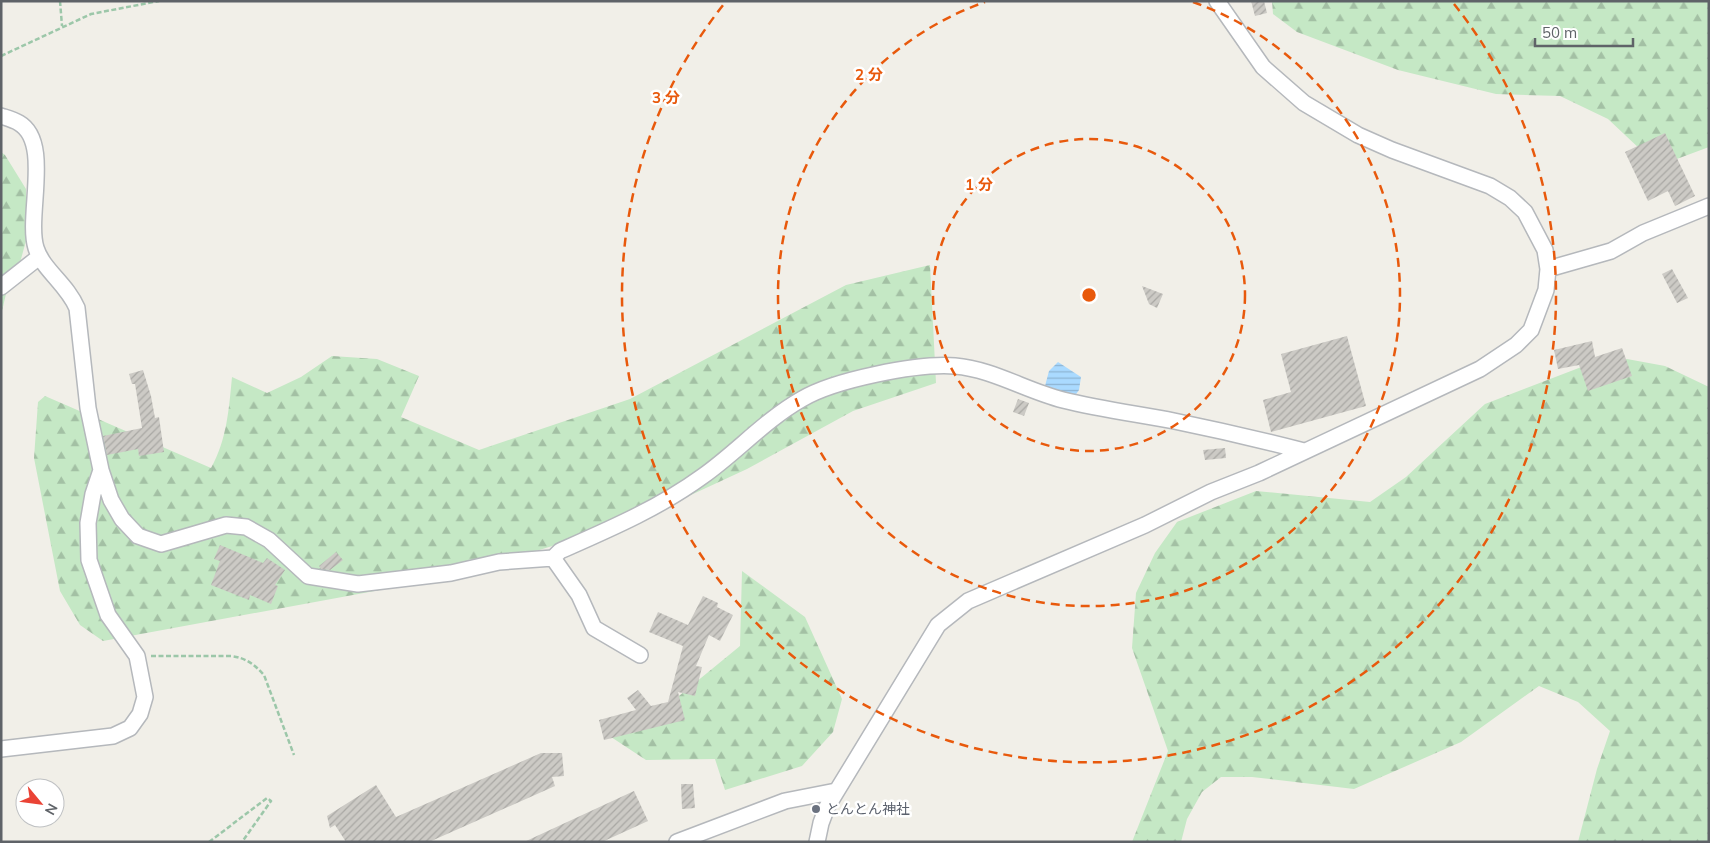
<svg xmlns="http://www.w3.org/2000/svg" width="1710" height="843" font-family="Mulish,'Noto Sans JP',sans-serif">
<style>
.forest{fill:url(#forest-firs)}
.water{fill:url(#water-rules)}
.building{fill:url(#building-hatch)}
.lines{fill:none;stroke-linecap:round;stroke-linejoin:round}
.street-casing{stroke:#b5b8bc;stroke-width:18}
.path{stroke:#9cc7a9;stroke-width:2.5;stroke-dasharray:5 2.5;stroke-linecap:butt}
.street{stroke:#fff;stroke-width:15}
.ring{fill:none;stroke:#e8590c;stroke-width:2.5;stroke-dasharray:9 6}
.worship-dot{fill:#6b7280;stroke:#fff;stroke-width:2}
.labels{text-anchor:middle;stroke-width:5;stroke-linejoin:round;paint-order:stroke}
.worship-label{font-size:14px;fill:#5b616d;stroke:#fff;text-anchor:start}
.centre{fill:#e8590c;stroke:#fff;stroke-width:2.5}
.ring-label{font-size:15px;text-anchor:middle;font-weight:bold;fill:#e8590c;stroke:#fff;stroke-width:5;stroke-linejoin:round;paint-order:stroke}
</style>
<defs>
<pattern id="forest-firs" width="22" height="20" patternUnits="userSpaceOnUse" patternTransform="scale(1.25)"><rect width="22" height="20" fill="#c5e8c5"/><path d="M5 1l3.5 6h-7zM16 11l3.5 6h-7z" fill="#a3c0a4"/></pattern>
<pattern id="water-rules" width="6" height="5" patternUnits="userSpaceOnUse" patternTransform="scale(1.25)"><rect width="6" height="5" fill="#aadaff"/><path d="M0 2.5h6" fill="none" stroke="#8eb4d2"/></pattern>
<pattern id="building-hatch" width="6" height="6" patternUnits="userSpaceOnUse" patternTransform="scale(1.25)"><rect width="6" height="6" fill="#cccac5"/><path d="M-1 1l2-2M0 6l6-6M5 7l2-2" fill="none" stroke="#a9a8a4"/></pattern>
</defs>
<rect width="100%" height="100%" fill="#f1efe8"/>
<path class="forest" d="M1272,1H1709V147L1658,166L1608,119L1560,96L1496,94L1398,70L1297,32L1273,14Z
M1,152L5,155L26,189V241L16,277L6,294L1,315Z
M930,265L936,383L853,411L747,469L639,519L456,576L103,641L80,625L60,591L34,458L38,402L45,396L211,468C227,440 229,408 232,377L267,393L301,377L332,356L377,359L419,376L401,417L479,450L630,399L846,285Z
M1627,359L1665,366L1709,387V842H1578L1597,769L1610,731L1578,702L1539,686L1461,742L1354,789L1252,777H1221L1202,792L1187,819L1181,842H1132L1168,751L1132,648L1136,593L1155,553L1177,522L1256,491L1370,502L1406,477L1485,404L1584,366Z
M742,571L805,617L842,699L833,732L802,766L725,790L715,759L646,760L611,737L646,723L740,646Z"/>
<path class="water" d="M1058,362L1081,377L1079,390L1074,397L1054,392L1045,386L1049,371Z"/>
<path class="building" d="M1251,1H1264L1267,13L1255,16Z
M1665,133L1695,196L1675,206L1668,191L1648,201L1625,152Z
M1672,269L1688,298L1677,303L1662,274Z
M1142,286L1163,294L1157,308L1149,304Z
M1347,336L1366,406L1271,432L1263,400L1291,392L1281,354Z
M1592,341L1595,357L1622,348L1632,376L1588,391L1579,365L1558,369L1554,350Z
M143,370L151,396L155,418L159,417L164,452L139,456L138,449L107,455L103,436L142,428L135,384H132L129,374Z
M1018,399L1029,403L1024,416L1013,412Z
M1225,448L1226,458L1205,460L1203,450Z
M220,545L263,563L267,558L285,570L275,585L278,586L271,604L250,595L249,600L211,585L220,561L214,559Z
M336,552L343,560L330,570L321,569L319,566Z
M703,596L718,603L717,607L733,615L720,641L709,635L696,666L702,667L695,696L678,692L685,720L604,740L599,720L636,710L627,698L638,690L651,706L668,702L683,646L649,632L658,612L688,625Z
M541,753H562L564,776L552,777L555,786L429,842H346L335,825L330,828L327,816L376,785L396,817Z
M681,784H693L695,808L682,809Z
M634,791L648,821L602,842H524Z"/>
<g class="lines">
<defs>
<path id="street" d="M1,116C7,118 14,120 19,123C52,142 26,216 36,248C43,270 67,284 77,308L88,408L101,470L111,500L122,519L138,536L161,544L226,525L246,527L269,540L308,576L358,584L451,573L499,562L553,558L560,551C610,529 659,508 703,476C737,452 765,420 802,399C834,380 917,363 955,366C992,369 1027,391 1063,400C1099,409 1137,414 1174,421C1218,430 1261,440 1304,451
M1548,269L1611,251L1643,233L1709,206
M1,287L39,257
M553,558L579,595L594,628L640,655
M1,749L113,736L130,728L140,714L145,697L137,656L108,615L89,560L88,523L93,494L101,470
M677,842L785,801L836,791
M817,842L821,823L827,807L938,625L968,601L1145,525L1211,492L1259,473L1480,369L1516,345L1531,330L1546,290L1548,269L1545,250L1525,212L1510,198L1490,186L1392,150L1358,135L1304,103L1263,67L1217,1"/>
</defs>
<use href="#street" class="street-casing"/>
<path class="path" d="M60,1L62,26
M1,56L91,14L159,1
M151,656H231C246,658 254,664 264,675L294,755
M209,842L267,798L271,801L242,842"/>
<use href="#street" class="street"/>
</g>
<g class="ring">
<circle cx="1089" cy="295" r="156"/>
<path d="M1193 2A311 311 0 1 1 985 2"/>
<path d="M1454 4A467 467 0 1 1 724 4"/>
</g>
<circle class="worship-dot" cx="816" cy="809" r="5"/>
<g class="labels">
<g class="worship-label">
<text x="826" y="814">とんとん神社</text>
</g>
</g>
<circle cx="1089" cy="295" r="8" class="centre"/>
<g class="ring-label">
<text x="869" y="80">2 分</text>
<text x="666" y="103">3 分</text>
<text x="979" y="190">1 分</text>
</g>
<rect width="1710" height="843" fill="none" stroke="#5f6368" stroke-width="5"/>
<g transform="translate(40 803) rotate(119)"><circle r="24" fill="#ffffff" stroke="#bfc1c3"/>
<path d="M0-4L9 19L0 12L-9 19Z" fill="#ea4335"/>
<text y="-8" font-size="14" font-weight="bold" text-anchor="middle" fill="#5f6368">N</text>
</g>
<path d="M1535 38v8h98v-8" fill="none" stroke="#5f6368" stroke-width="2.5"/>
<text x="1542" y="38" font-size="15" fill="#5f6368" stroke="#ffffff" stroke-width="4" paint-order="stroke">50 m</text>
</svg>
